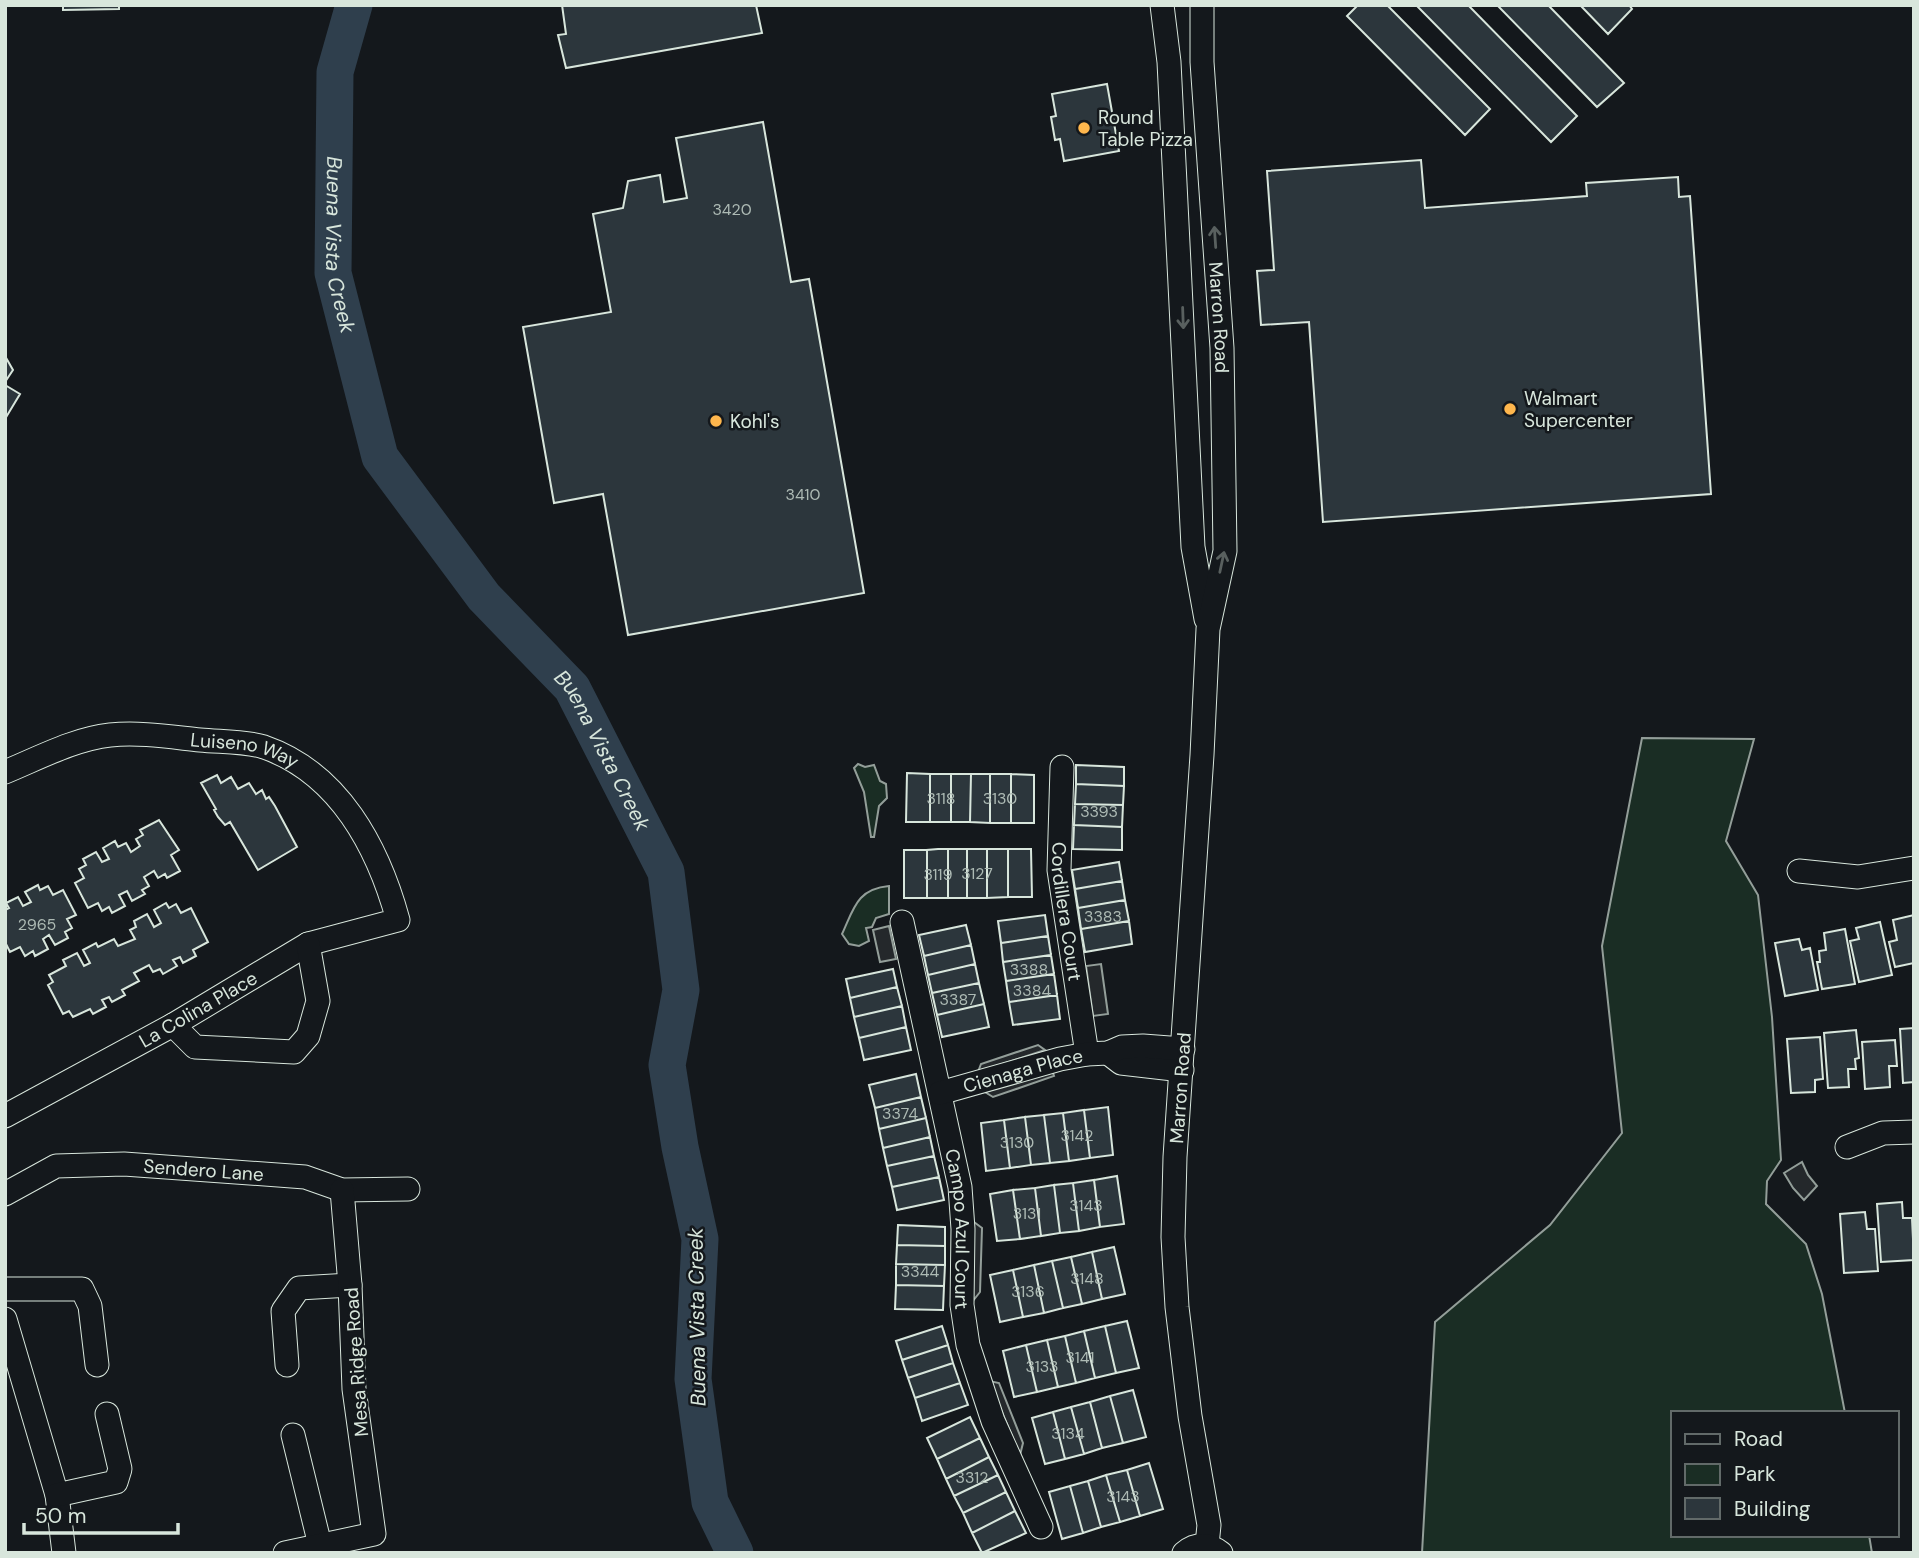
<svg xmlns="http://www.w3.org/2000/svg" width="1919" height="1558" font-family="'DM Sans',sans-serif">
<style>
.green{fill:#1a2d24;stroke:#939e99;stroke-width:2}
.parking{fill:#24282b;stroke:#939e99;stroke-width:2}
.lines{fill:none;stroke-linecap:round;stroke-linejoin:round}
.river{stroke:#2f3f4d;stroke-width:37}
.building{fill:#2c363c;stroke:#d8e6dc;stroke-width:2}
.minor-casing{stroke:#d8e6dc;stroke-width:25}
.minor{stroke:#14181c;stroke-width:23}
.oneway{stroke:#59605f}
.poi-dot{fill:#ffb74d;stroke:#14181c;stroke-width:2.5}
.labels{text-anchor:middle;stroke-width:5;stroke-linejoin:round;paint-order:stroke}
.number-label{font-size:16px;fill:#adbab4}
.poi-label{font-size:19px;fill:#d8e6dc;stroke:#14181c;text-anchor:start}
.street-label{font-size:19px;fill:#d8e6dc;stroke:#14181c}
.water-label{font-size:21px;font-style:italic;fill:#d8e6dc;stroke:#14181c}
</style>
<rect width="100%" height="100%" fill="#14181c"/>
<path class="green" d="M1642,738L1754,739L1726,841L1758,895L1772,1017L1781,1160L1767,1181L1766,1204L1806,1244L1822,1294L1845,1413H1672V1535H1869L1872,1553H1422L1435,1322L1550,1225L1622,1133L1602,946Z
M858,764L865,767L874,765L880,781L886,784L887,798L879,806L874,837H871L864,792L854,768Z
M889,886V914L876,918L872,927L866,928L869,941L859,946L849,944L842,934C854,908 857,889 889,886Z"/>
<path class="parking" d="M889,926L896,959L880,962L873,930Z
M1101,964L1108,1014L1093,1016L1086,966Z
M1038,1045L1045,1050L978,1072L981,1064Z
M1052,1070L1054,1076L993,1097L985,1092Z
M1802,1162L1808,1175L1817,1186L1804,1200L1793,1188L1784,1173Z
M974,1222L982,1228L980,1292L972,1302Z
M989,1381L999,1383L1023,1443L1020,1455Z"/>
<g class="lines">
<path class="river" id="s1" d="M354,5L335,72L333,273L380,457L484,597L572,688L666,872L681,990L667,1065L680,1147L700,1239L693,1379L710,1502L735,1553"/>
</g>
<path class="building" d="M63,5H119V9L63,10Z
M562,5H756L762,33L566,68L558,35L566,34Z
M1358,5H1387L1490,109L1465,135L1347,16Z
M1416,5H1468L1577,116L1551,142Z
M1497,5H1548L1624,83L1597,107Z
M1580,5H1629L1632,9L1608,34Z
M1107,84L1119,151L1064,161L1060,139L1055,140L1051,117L1056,116L1052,94Z
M763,122L791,282L809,279L864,593L628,635L603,494L554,503L523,327L611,312L593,214L623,208L628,181L660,175L664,202L687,198L676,138Z
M1421,160L1425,208L1587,196L1586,183L1678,177L1679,197L1690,196L1711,494L1323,522L1309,322L1261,325L1257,271L1274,270L1267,171Z
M5,356L13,370L5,382Z
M5,385L20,394L5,419Z
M1076,765L1124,767V786L1076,784Z
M907,773L930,774V822H906Z
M930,774H951V822H930Z
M951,774H971L970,822H951Z
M971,774H990V823L970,822Z
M990,774H1011V823H990Z
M1011,774L1034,775V823H1011Z
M217,775L221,783L231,777L238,789L249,783L256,794L262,790L266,799L269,797L275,806L297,847L258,870L230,822L225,825L218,817L214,810L216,809L201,783Z
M1076,784L1124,786L1123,805L1075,804Z
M1075,804L1123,805L1122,827L1074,825Z
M159,820L179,850L171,855L180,871L167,878L165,874L158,878L154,871L144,877L149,886L142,890L145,894L132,901L127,891L119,895L125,906L112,913L109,907L102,911L98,903L88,908L75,883L84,878L79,869L86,865L83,859L96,852L102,862L109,859L103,848L115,841L118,847L126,843L131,852L140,846L136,839L143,835L140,830Z
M1074,825L1122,827V850L1073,849Z
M938,849H948V898H927V850Z
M948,849H967V898H948Z
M967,849H987V898H967Z
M987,849H1008V897L987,898Z
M1008,849H1031L1032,897H1008Z
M904,850H927V898H904Z
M1119,862L1122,881L1075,889L1072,870Z
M1122,881L1125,900L1078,908L1075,889Z
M38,885L40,890L48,886L53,895L63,890L76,915L67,919L72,928L65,932L68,938L55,945L49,935L43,939L48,949L35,956L33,951L25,956L20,947L10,952L5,942V910L9,908L6,903L18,897L23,906L31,902L25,892Z
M1125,900L1129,921L1081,929L1078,908Z
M166,903L169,908L176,904L181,913L191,908L208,942L193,950L196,956L183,963L180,957L173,960L177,966L163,974L160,969L153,972L149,965L134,973L139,981L122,990L125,995L112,1002L109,997L102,1000L106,1007L93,1014L90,1009L73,1017L69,1011L63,1014L48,985L53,982L49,975L66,966L63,960L77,953L84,966L90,963L83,950L96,943L98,947L114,939L118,946L135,939L130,930L136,927L134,921L147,914L154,927L161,923L154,910Z
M1045,915L1048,936L1001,943L998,921Z
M1914,915V963L1895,967L1889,942L1897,940L1893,920Z
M1129,921L1132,944L1085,952L1081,929Z
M1880,922L1892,975L1859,982L1850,941L1859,939L1856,928Z
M966,925L971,945L924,956L919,935Z
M1845,929L1855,984L1822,989L1817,962H1820L1819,951L1826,950L1824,933Z
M1048,936L1051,955L1003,962L1001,943Z
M1799,939L1802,950L1810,948L1818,990L1785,996L1775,943Z
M971,945L975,964L928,975L924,956Z
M1051,955L1054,974L1006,981L1003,962Z
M975,964L979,983L932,993L928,975Z
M893,969L897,987L850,998L846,979Z
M1054,974L1057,995L1009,1002L1006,981Z
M979,983L984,1004L937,1015L932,993Z
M897,987L902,1006L854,1017L850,998Z
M1057,995L1060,1019L1013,1025L1009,1002Z
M984,1004L989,1027L942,1037L937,1015Z
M902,1006L906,1027L859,1038L854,1017Z
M906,1027L911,1050L864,1060L859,1038Z
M1914,1028V1082L1903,1083L1900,1029Z
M1856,1030L1859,1058L1855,1059L1856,1069H1848L1849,1087L1828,1088L1824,1033Z
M1820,1037L1823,1079L1815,1080V1092L1791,1093L1787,1039Z
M1895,1040L1897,1066H1889L1890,1087L1865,1089L1862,1042Z
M916,1074L921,1097L875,1108L869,1085Z
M921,1097L926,1118L879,1129L875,1108Z
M1108,1107L1113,1155L1090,1158L1084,1110Z
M1084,1110L1090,1158L1069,1161L1063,1113Z
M1063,1113L1069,1161L1050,1163L1044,1115Z
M1044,1115L1050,1163L1031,1165L1025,1117Z
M1025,1117L1031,1165L1010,1168L1004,1120Z
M926,1118L930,1137L883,1148L879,1129Z
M1004,1120L1010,1168L986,1171L981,1123Z
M930,1137L934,1156L887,1166L883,1148Z
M934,1156L939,1177L892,1187L887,1166Z
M1117,1176L1124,1224L1100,1227L1094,1180Z
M939,1177L944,1200L897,1210L892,1187Z
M1094,1180L1100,1227L1079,1231L1073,1183Z
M1073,1183L1079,1231L1060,1233L1054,1185Z
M1054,1185L1060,1233L1041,1236L1035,1188Z
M1035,1188L1041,1236L1020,1239L1013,1190Z
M1013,1190L1020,1239L997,1241L990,1194Z
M1902,1202L1903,1218H1912L1914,1260L1881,1262L1877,1204Z
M1865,1212L1867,1229H1875L1878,1271L1844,1273L1840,1214Z
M898,1225L945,1227V1246L897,1245Z
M897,1245L945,1246V1265L896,1264Z
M1114,1247L1125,1294L1102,1299L1092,1252Z
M1092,1252L1102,1299L1082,1304L1071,1257Z
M1071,1257L1082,1304L1063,1308L1052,1261Z
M1052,1261L1063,1308L1044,1313L1034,1265Z
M896,1264L945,1265L944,1286L896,1285Z
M1034,1265L1044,1313L1023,1317L1013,1270Z
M1013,1270L1023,1317L1000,1322L990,1275Z
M896,1285L944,1286L943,1310L895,1309Z
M1127,1321L1139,1368L1116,1373L1105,1326Z
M942,1326L948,1345L902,1360L896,1341Z
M1105,1326L1116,1373L1095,1378L1084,1331Z
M1084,1331L1095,1378L1076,1383L1065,1336Z
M1065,1336L1076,1383L1058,1387L1047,1340Z
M1047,1340L1058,1387L1037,1392L1026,1345Z
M948,1345L953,1363L908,1378L902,1360Z
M1026,1345L1037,1392L1014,1397L1003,1351Z
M953,1363L960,1383L915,1398L908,1378Z
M960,1383L968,1405L922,1421L915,1398Z
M1133,1390L1146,1437L1123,1443L1110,1396Z
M1110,1396L1123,1443L1102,1448L1090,1402Z
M1090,1402L1102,1448L1084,1454L1071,1407Z
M1071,1407L1084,1454L1065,1459L1053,1412Z
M1053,1412L1065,1459L1045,1464L1032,1418Z
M970,1417L980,1438L937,1459L927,1438Z
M980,1438L989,1457L946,1479L937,1459Z
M989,1457L998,1475L954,1496L946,1479Z
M1149,1463L1163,1509L1140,1516L1127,1470Z
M1127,1470L1140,1516L1120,1522L1106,1475Z
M998,1475L1006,1492L963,1513L954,1496Z
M1106,1475L1120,1522L1101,1527L1088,1481Z
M1088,1481L1101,1527L1083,1533L1070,1486Z
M1070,1486L1083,1533L1062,1539L1049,1492Z
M1006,1492L1015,1511L972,1533L963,1513Z
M1015,1511L1026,1533L982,1553L972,1533Z"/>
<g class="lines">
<defs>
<g id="minor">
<path d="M1162,5L1169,62L1193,547L1206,619"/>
<path id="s2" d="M1202,5V62L1222,348L1225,551L1208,629L1202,755L1175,1157L1173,1237L1177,1307L1190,1416L1209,1525L1207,1545"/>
<path id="s3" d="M1062,767L1059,870L1087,1054"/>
<path id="s4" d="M5,772C39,758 74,739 110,735C140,732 171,737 200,740C220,742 245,741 264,747C339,773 378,847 398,920L308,944L173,1025L5,1116"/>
<path d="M1799,871L1858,877L1914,868"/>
<path id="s5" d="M902,922L960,1187L963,1229L962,1305L968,1345L993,1421L1041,1527"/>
<path d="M173,1025L195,1047L294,1052L308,1036L318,1001L308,944"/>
<path d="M1108,1053L1121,1063L1182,1070"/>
<path id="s6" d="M940,1093L1060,1059L1087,1054L1108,1053L1122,1047L1143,1046L1183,1049"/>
<path d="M1847,1147L1883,1133L1914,1132"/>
<path id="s7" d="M5,1194L56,1166L124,1164L305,1177L342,1190L408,1189"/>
<path d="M5,1289H82L90,1306L97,1365"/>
<path d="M5,1319L57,1495L64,1553"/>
<path d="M287,1365L283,1311L299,1288L350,1285"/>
<path d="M293,1435L320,1545"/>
<path d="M57,1495L116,1482L120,1469L107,1414"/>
<path d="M285,1553L374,1534L354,1389L350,1285L342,1190"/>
<path d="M1184,1553C1196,1543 1208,1543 1221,1553"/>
</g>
</defs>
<use href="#minor" class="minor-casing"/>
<use href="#minor" class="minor"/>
</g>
<defs><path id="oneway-shaft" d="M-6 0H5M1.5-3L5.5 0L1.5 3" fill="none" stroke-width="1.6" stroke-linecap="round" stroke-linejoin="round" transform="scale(1.75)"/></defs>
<g class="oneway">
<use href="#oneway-shaft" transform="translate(1215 237) rotate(-94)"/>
<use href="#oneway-shaft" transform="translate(1183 318) rotate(88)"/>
<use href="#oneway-shaft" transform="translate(1222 562) rotate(-78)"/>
</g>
<g class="poi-dot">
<circle cx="1084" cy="128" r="7"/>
<circle cx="1510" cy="409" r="7"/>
<circle cx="716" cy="421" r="7"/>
</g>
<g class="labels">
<g class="number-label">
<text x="732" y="215">3420</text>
<text x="803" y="500">3410</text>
<text x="941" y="804">3118</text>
<text x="1000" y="804">3130</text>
<text x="1099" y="817">3393</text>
<text x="977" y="879">3127</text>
<text x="938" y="880">3119</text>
<text x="1103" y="922">3383</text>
<text x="37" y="930">2965</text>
<text x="1029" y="975">3388</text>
<text x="1032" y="996">3384</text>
<text x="958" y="1005">3387</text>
<text x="900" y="1119">3374</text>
<text x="1077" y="1141">3142</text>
<text x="1017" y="1148">3130</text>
<text x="1086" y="1211">3143</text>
<text x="1027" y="1219">3131</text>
<text x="920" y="1277">3344</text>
<text x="1087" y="1284">3148</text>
<text x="1028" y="1297">3136</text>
<text x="1080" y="1363">3141</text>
<text x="1042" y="1372">3133</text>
<text x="1068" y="1439">3134</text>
<text x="972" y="1483">3312</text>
<text x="1123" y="1502">3143</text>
</g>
<g class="poi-label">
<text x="1098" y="124">Round<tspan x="1098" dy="22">Table Pizza</tspan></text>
<text x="1524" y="405">Walmart<tspan x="1524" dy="22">Supercenter</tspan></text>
<text x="730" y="428">Kohl's</text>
</g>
<g class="street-label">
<text dy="7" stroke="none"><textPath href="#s2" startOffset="313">Marron Road</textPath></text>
<text dy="7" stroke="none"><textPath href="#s4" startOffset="248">Luiseno Way</textPath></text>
<text dy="7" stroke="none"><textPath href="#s3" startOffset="145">Cordillera Court</textPath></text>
<text transform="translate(198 1009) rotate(-30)" y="7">La Colina Place</text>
<text dy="7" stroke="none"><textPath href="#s6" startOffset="86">Cienaga Place</textPath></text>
<text transform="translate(1180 1088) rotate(-86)" y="7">Marron Road</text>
<text dy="7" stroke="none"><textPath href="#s7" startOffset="206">Sendero Lane</textPath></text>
<text dy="7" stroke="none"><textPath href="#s5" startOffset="313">Campo Azul Court</textPath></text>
<text transform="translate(356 1362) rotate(-94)" y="7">Mesa Ridge Road</text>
</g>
<g class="water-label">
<text dy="7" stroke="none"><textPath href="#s1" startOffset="243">Buena Vista Creek</textPath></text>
<text dy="7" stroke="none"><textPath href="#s1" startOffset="831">Buena Vista Creek</textPath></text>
<text transform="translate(697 1317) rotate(-91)" y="7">Buena Vista Creek</text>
</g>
</g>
<rect width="1919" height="1558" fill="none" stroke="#d8e6dc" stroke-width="14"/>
<rect x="1671" y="1411" width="228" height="126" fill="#14181c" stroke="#626a69" stroke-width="2"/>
<rect x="1685" y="1434" width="35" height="10" fill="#14181c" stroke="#626a69" stroke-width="2"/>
<text x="1734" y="1446" font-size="21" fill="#d8e6dc">Road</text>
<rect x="1685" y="1464" width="35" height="21" fill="#1a2d24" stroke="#626a69" stroke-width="2"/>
<text x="1734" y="1481" font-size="21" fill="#d8e6dc">Park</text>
<rect x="1685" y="1498" width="35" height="21" fill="#2c363c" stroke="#626a69" stroke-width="2"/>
<text x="1734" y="1516" font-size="21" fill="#d8e6dc">Building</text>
<path d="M24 1523v10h154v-10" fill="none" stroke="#d8e6dc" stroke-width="3.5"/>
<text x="35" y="1523" font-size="21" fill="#d8e6dc" stroke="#14181c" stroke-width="5" paint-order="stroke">50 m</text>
</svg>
